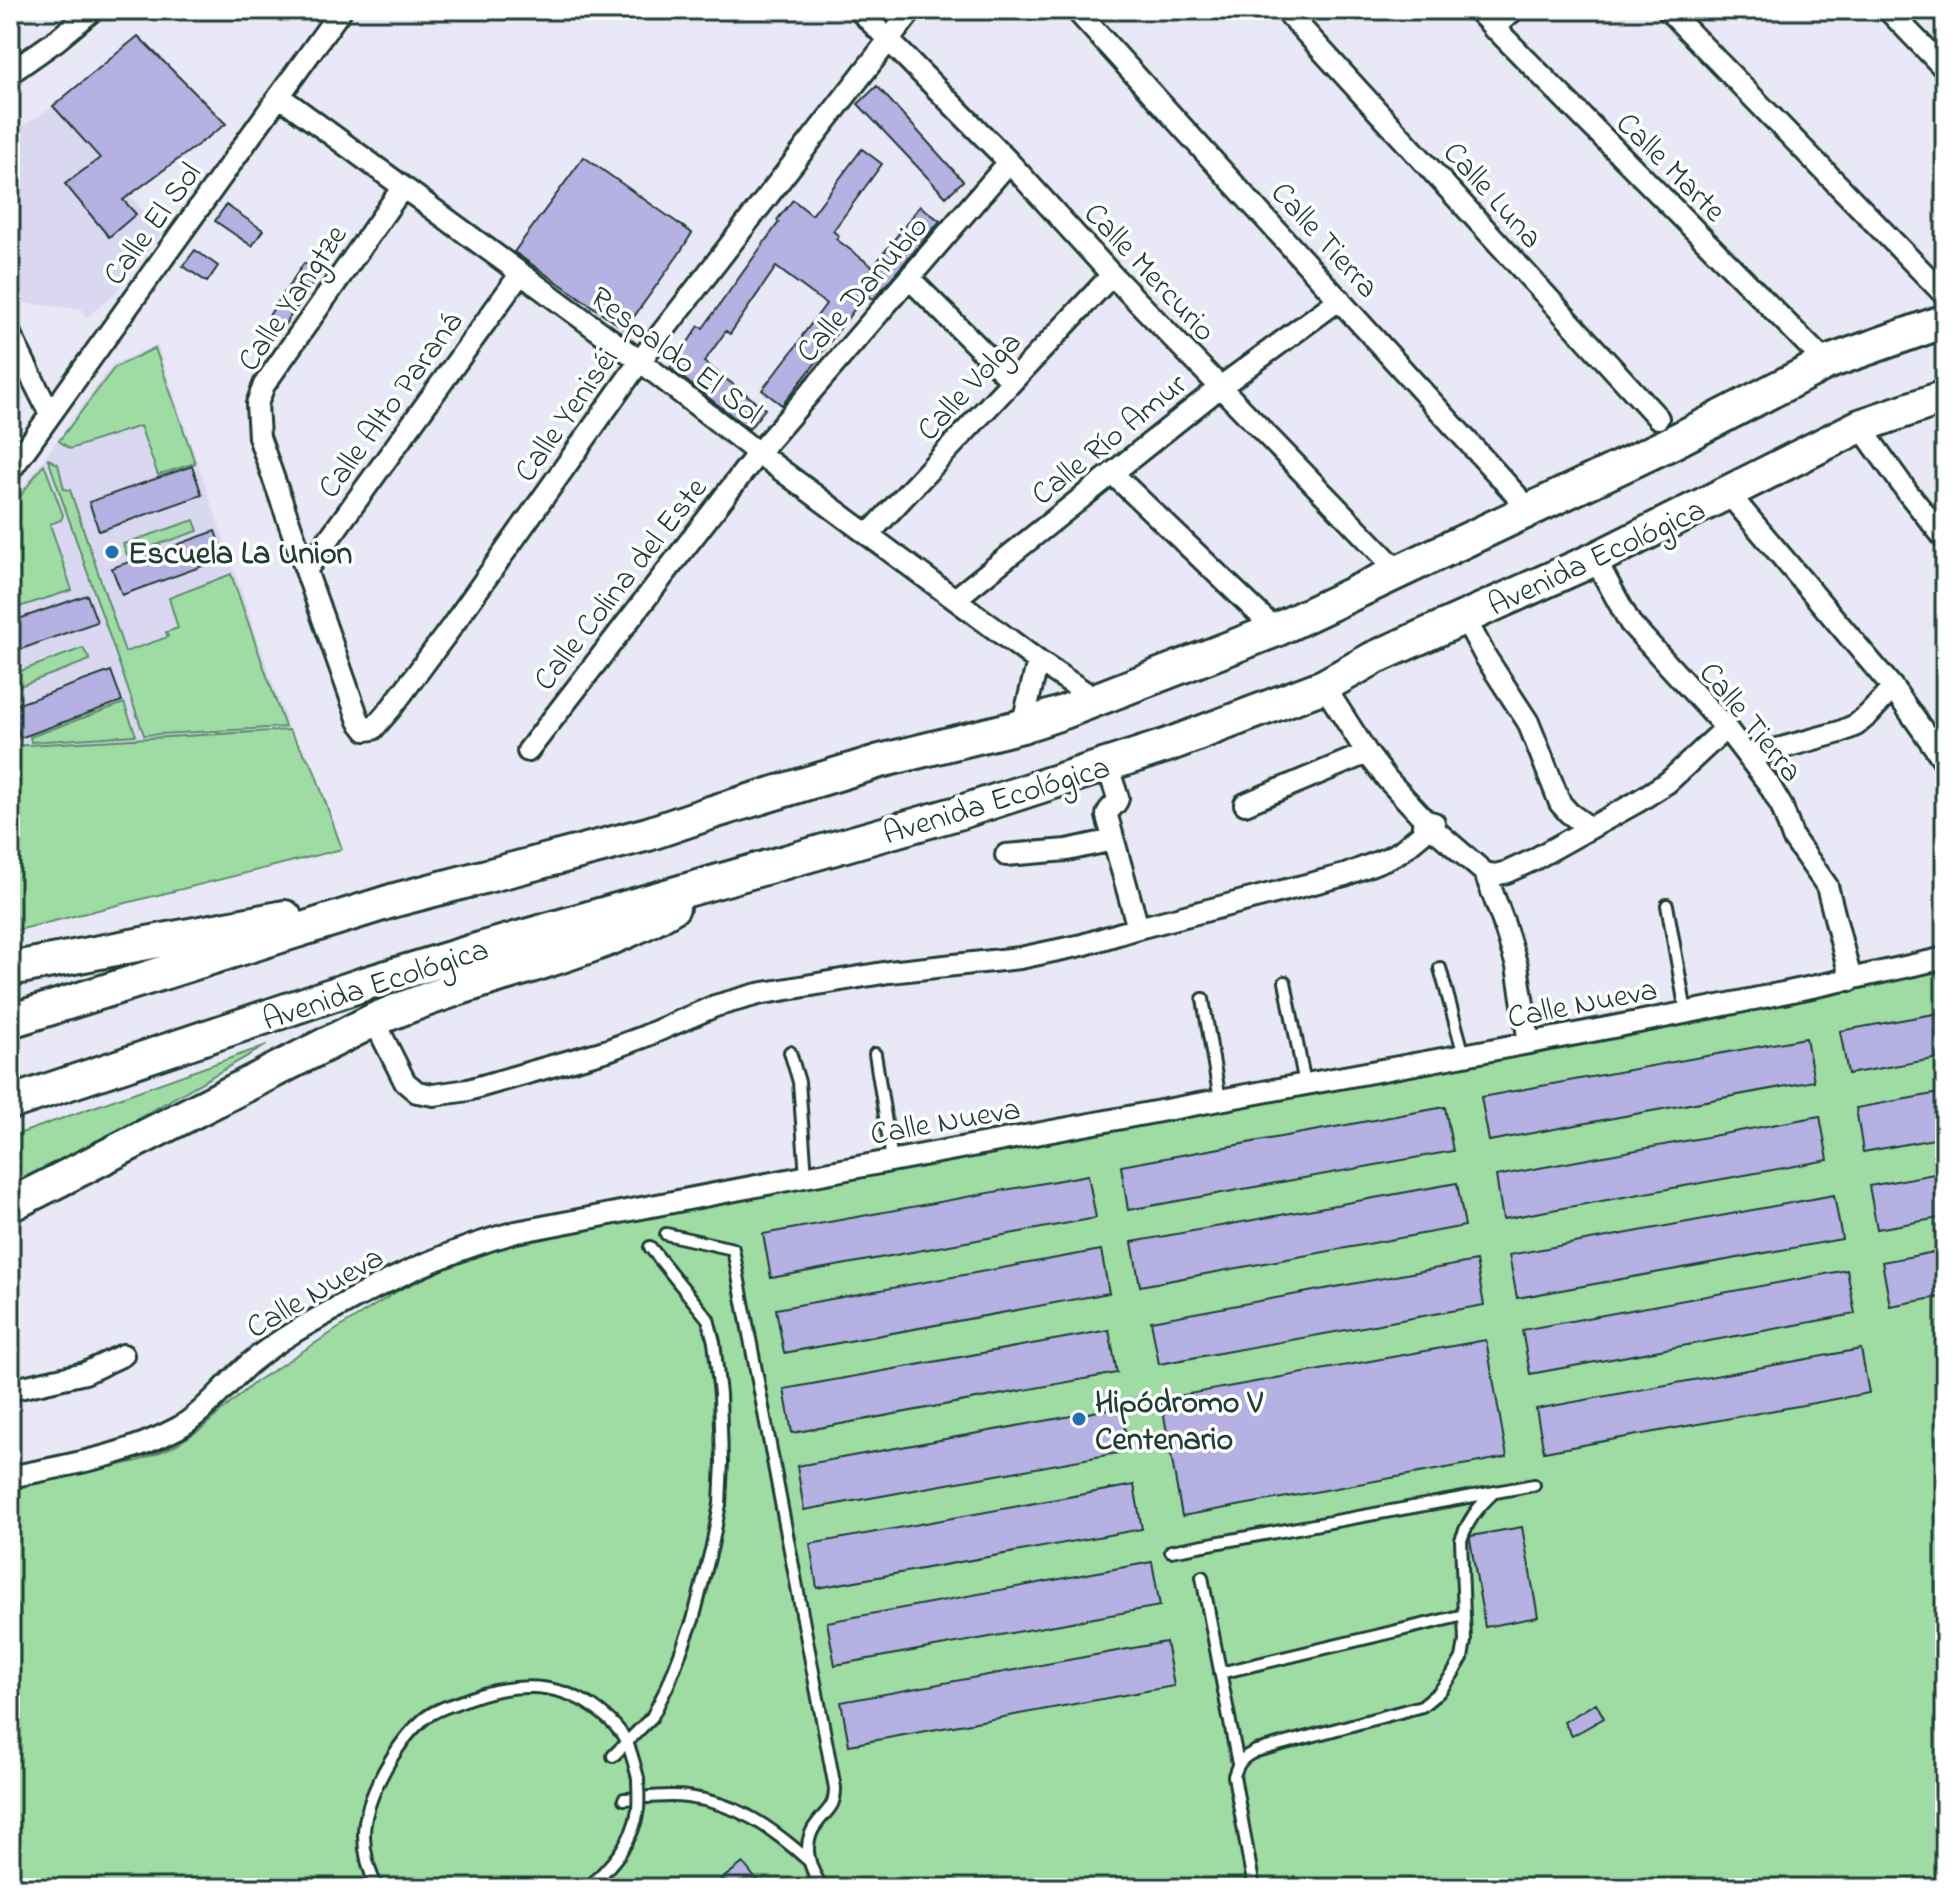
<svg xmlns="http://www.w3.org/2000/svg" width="1955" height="1898" font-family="'Indie Flower',sans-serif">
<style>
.built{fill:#d9d8f0}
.green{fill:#9edca4;stroke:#5e8c6c;stroke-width:2}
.building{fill:#b5b1e2;stroke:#1f3d34;stroke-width:2}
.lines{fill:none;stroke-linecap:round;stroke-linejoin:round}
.service-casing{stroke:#1f3d34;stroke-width:16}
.minor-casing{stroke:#1f3d34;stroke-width:26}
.primary-casing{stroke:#1f3d34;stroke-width:38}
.service{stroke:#fff;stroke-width:10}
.minor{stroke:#fff;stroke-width:20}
.primary{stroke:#fff;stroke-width:32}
.service-bridge-casing{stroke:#1f3d34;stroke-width:16;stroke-linecap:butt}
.service-bridge{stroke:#fff;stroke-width:10}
.poi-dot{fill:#1f6fb2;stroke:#fff;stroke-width:3}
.labels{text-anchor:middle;stroke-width:7;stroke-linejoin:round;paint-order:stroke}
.street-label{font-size:32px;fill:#1f3d34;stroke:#fff}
.poi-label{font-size:32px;font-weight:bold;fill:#1f3d34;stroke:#fff;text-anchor:start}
</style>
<rect width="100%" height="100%" fill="#e9e8f6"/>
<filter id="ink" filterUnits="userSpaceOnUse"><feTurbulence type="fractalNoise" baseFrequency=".0125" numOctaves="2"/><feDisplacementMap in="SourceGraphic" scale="16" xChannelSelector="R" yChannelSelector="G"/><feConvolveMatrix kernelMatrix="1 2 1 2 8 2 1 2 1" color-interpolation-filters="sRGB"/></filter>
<g filter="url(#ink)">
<path class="built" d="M53,106L162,233L114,294L86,318L82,309L22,303L16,309L10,297V135Z
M157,344L289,730L279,732L10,746V505L112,365Z"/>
<path class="green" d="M155,348L195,463L158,475L140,426L70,449L59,441L115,367Z
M48,459L58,464L64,489L70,490L125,652L168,637L166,632L178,628L169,598L231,574L285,727L144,735Z
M44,464L63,515L61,520L50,524L72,590L19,607L10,579V510Z
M194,520L198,531L127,555L123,544Z
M83,648L90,660L20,686L15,673Z
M124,703L136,735L31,742L30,737Z
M289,730L313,767L342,849L10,932V746Z
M1945,968V1888H17L10,1857V1489L138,1461L172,1447L201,1429L255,1382L345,1324L401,1289L489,1249Z
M267,1045L18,1187L10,1190V1137Z"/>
<path class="building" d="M138,36L226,124L123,200L136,214L109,237L65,184L100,158L53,106Z
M877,86L963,181L946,197L858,104Z
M862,149L882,164L833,231L839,236L836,239L873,267L920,206L940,221L873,300L866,294L817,359L818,360L782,405L762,390L803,337L802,336L826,304L776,267L730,334L726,331L704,362L765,409L749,429L670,368L699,326L703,328L779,222L777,220L793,200L812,215Z
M584,157L692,233L679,254L625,329L514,252Z
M226,205L263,230L252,246L215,221Z
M195,250L218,266L207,282L183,266Z
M304,263L320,273L283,327L268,317Z
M192,466L202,495L99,531L89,502Z
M215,531L225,558L122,595L112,568Z
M87,595L97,622L10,653V622Z
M111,671L122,701L20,738L10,707Z
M1945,1012V1057L1848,1074L1840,1031Z
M1806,1038L1814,1081L1489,1141L1481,1097Z
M1945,1092V1137L1863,1152L1856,1108Z
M1445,1107L1453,1151L1128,1210L1121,1166Z
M1820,1116L1828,1160L1503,1219L1496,1176Z
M1945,1172V1217L1877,1229L1869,1186Z
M1088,1175L1096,1218L771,1278L763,1234Z
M1457,1183L1465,1226L1140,1286L1132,1242Z
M1834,1195L1842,1239L1517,1298L1509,1255Z
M1101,1250L1109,1293L784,1353L776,1309Z
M1945,1250V1296L1890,1306L1882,1262Z
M1476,1261L1484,1305L1159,1364L1151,1321Z
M1847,1270L1855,1314L1530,1374L1522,1330Z
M1109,1330L1117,1373L792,1433L784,1389Z
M1486,1340L1507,1457L1182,1516L1161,1399Z
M1861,1349L1869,1393L1544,1452L1536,1409Z
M1121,1407L1129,1451L804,1510L797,1466Z
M1134,1485L1142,1529L817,1588L810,1544Z
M1522,1527L1538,1617L1485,1627L1470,1539L1471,1536Z
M1152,1562L1160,1606L835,1665L827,1622Z
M1166,1642L1174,1686L849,1745L841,1702Z
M1596,1703L1604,1718L1572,1736L1564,1722Z
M743,1863L763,1888H710Z"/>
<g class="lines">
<defs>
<path id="service" d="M1667,905L1686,1012
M1440,968L1464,1055
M1285,982L1305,1084
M1203,999L1220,1100
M790,1052L799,1082L806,1176
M875,1054L892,1160
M666,1234L733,1249L835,1788C835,1807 828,1809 818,1822C800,1843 809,1869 823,1888
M1171,1551L1534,1485
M1202,1577L1238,1764
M1220,1673L1464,1615
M613,1756L652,1717L668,1685L693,1620L712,1546L720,1504L722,1462L720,1394L714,1342L708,1319L650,1247
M624,1799C644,1798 667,1794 687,1797C737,1803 771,1827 808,1860
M377,1888C369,1871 364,1854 364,1835C364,1798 397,1741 425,1718C437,1708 456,1704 470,1698C513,1683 555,1681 593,1707C606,1716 620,1728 627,1743C632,1753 635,1767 638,1778
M1254,1888L1234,1776C1238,1762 1243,1757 1256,1751L1422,1706L1439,1692L1452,1675L1462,1658L1465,1641L1461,1540C1468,1520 1478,1507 1493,1493"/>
<path id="minor" d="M859,10L1009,162L1112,275L1400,573
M1076,10L1530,510
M1285,10L1658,418
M1477,10L1826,363
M1668,10L1942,292
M1888,10L1945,69
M1493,28L1514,10
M10,73L57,40L93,10
M279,96L640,361L758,453L1038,661L1097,700
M403,187L264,385L257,404L259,437L359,721L366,730L373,729L392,707L450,629L640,361L912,10
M909,278L1012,381
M10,334L50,414
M1860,426L1908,493L1945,539
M10,471L341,10
M1112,473L1276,630
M1728,493L1893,688L1945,762
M868,535L1112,275
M1595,559L1630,623L1726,728L1768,783L1782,807L1793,838L1827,886L1851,980
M307,569L521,273
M955,599L1219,388L1340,299
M1465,618L1485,656L1528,722L1560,803L1569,813L1590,828
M1324,686L1367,753L1387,779L1426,821
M1022,726L1038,661
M528,751L758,453L1009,162
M1748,757L1840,732L1856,725L1869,714L1893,688
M1107,765L1118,798C1117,806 1107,808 1107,816L1138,928
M1245,804L1367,753
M1423,825L1426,821L1434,823L1435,830L1485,873L1495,875L1507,872L1531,861L1637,802L1668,782L1726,728
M1006,855L1067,850L1113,840
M1485,873L1503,921L1517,966L1529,1043
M374,1020L405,1082L417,1092L434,1095L468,1090L608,1050L643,1037L715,1006L758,994L889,972L1020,958L1082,945L1138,928L1345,875L1388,858L1401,851L1424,832
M10,1390L85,1373L123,1355
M10,1477C67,1465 126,1456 178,1428C203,1414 228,1382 250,1363C281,1337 318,1318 353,1299C406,1271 457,1248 516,1232C779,1181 1043,1132 1306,1084C1520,1045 1733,1006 1945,958"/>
<path id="primary" d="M10,969L285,917
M10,1021L395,900L648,834L713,812L880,761L1022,726L1064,712L1276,630L1669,444L1826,363L1945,321
M10,1103L364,984L480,949L961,812L1168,745L1324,686L1374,658L1595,559L1860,426L1945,397
M10,1205L374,1020C426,998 478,982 531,966C580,950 629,935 673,907"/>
</defs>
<use href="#service" class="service-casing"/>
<use href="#minor" class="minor-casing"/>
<use href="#primary" class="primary-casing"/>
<use href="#service" class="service"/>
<use href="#minor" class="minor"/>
<use href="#primary" class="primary"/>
<defs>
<path id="service-bridge" d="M588,1888C610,1867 634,1842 638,1809C639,1799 638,1788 638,1778"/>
</defs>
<use href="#service-bridge" class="service-bridge-casing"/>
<use href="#service-bridge" class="service-bridge"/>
</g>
</g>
<g class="poi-dot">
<circle cx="112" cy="552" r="8"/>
<circle cx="1079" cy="1419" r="8"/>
</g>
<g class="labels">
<g class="street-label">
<text transform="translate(1672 166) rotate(45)" y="11">Calle Marte</text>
<text transform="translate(1494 194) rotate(48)" y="11">Calle Luna</text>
<text transform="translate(151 223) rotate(-54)" y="11">Calle El Sol</text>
<text transform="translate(1326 239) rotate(48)" y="11">Calle Tierra</text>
<text transform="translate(1151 271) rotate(47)" y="11">Calle Mercurio</text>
<text transform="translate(861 288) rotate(-49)" y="11">Calle Danubio</text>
<text transform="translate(291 297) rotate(-56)" y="11">Calle Yangtze</text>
<text transform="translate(677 354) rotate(37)" y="11">Respaldo El Sol</text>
<text transform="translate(968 385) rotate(-47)" y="11">Calle Volga</text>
<text transform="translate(389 404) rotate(-54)" y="11">Calle Alto Paraná</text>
<text transform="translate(565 414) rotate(-55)" y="11">Calle Yeniséi</text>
<text transform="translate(1108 438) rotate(-39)" y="11">Calle Río Amur</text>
<text transform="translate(1596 556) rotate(-25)" y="11">Avenida Ecológica</text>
<text transform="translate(619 583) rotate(-52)" y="11">Calle Colina del Este</text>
<text transform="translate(1752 721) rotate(51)" y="11">Calle Tierra</text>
<text transform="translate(996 799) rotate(-17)" y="11">Avenida Ecológica</text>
<text transform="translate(375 983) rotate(-18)" y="11">Avenida Ecológica</text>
<text transform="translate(1582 1002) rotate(-11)" y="11">Calle Nueva</text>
<text transform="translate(945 1120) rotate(-10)" y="11">Calle Nueva</text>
<text transform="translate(314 1291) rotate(-30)" y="11">Calle Nueva</text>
</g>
<g class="poi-label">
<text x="128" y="563">Escuela La Union</text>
<text x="1095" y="1412">Hipódromo V<tspan x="1095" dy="37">Centenario</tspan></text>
</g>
</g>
<rect width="1955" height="1898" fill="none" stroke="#fff" stroke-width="40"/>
<rect x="20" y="20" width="1915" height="1858" fill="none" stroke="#1f3d34" stroke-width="3" filter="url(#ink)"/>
</svg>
